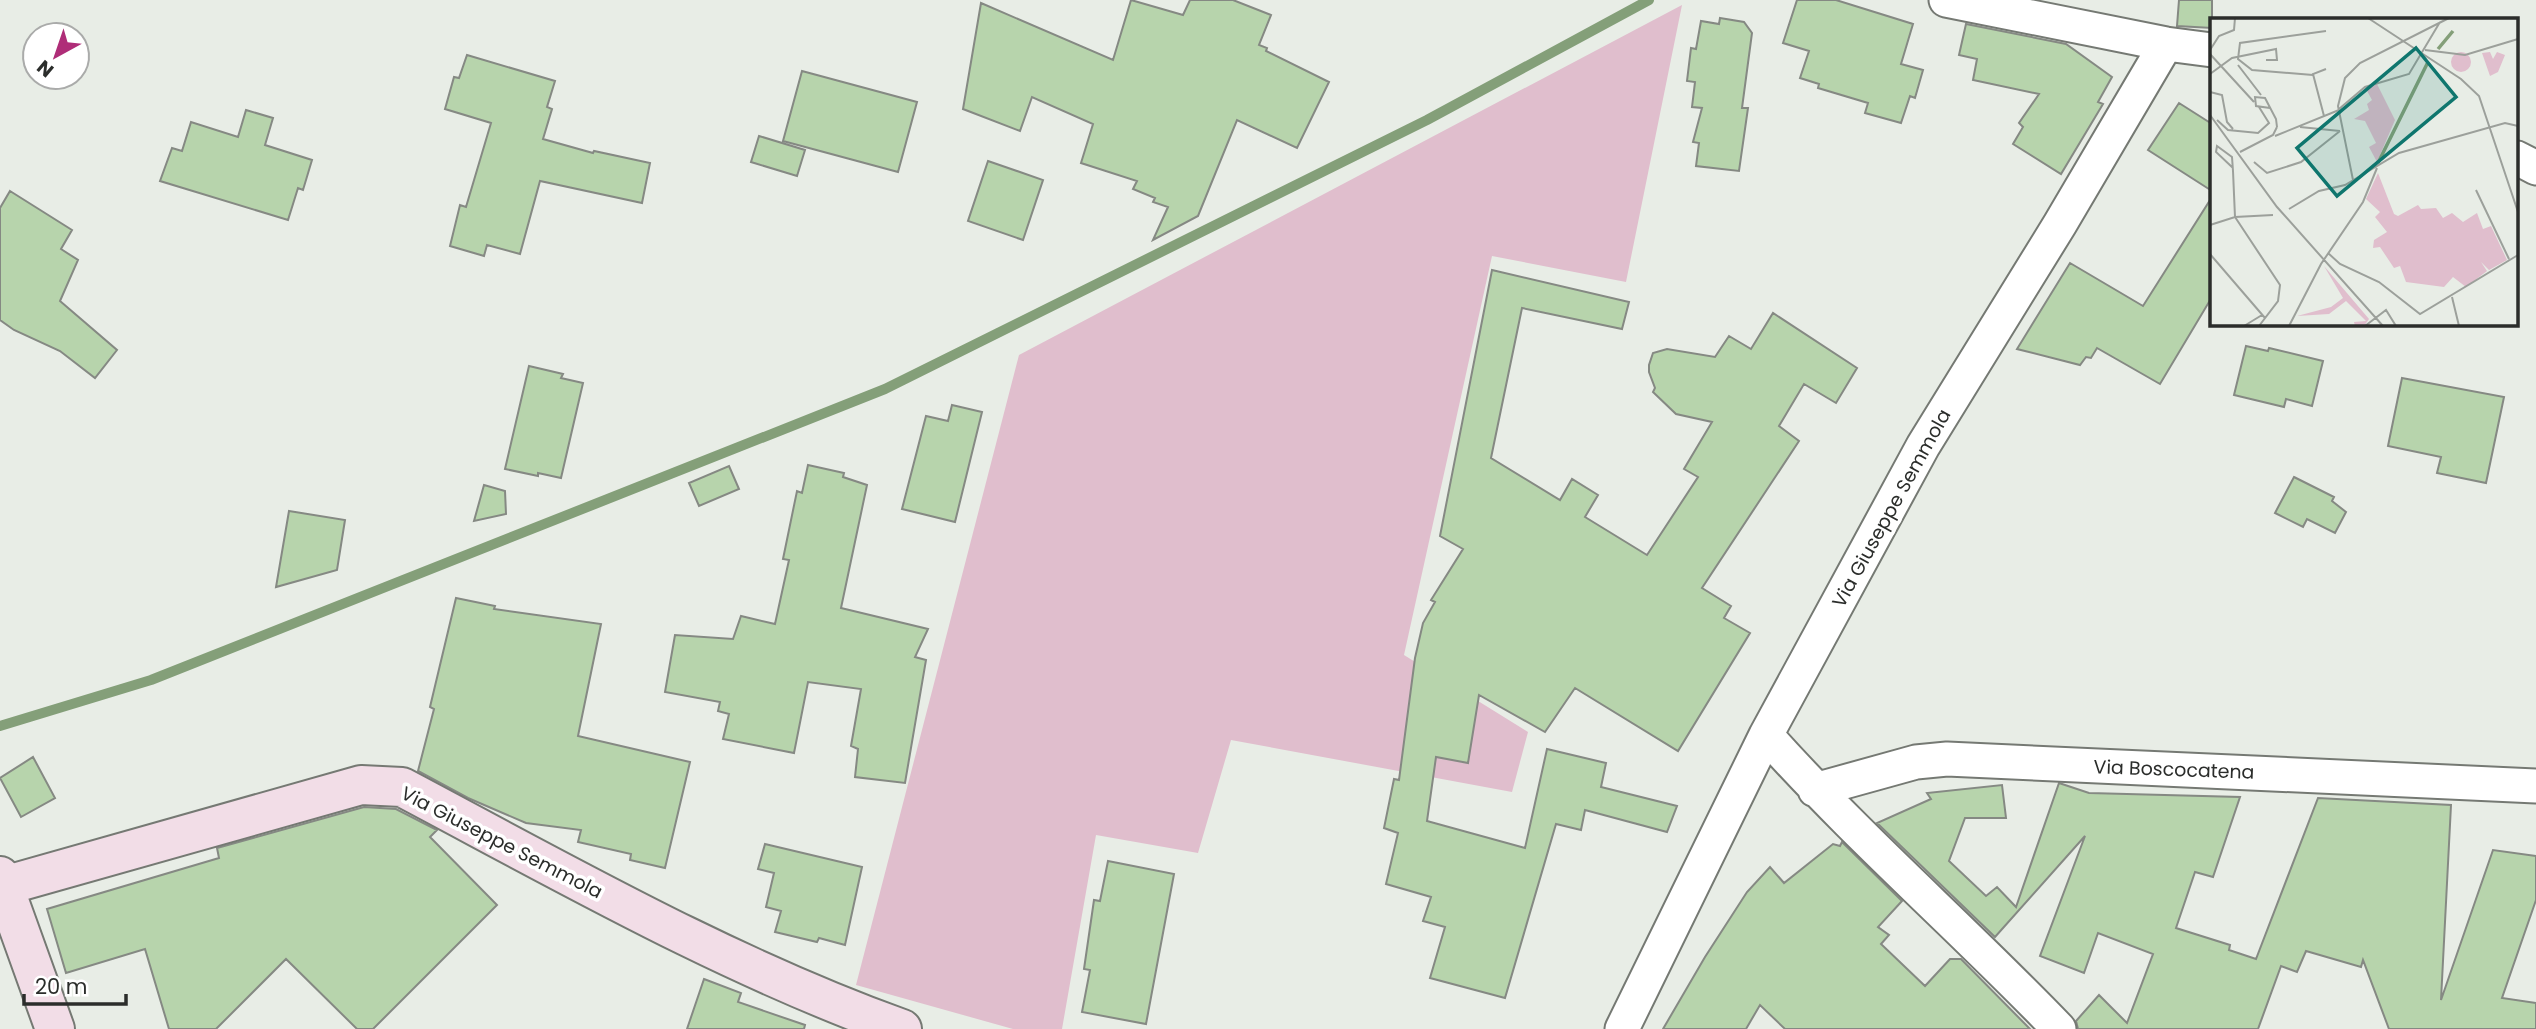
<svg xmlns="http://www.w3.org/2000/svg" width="2536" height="1029" font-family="Poppins,sans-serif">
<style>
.green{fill:#e0becd}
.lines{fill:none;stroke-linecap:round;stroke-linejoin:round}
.stream{stroke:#849f79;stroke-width:10}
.building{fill:#b7d4ac;stroke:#858983;stroke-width:2}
.street-casing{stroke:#757973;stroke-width:37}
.secondary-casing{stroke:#757973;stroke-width:42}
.street{stroke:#fff;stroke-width:33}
.secondary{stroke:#f2dde7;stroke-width:38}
.labels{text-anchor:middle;stroke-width:7;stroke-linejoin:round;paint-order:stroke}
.street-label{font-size:19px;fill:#2b2d2b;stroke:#fff}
.inset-river{fill:none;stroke:#849f79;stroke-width:3.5}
.inset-road{fill:none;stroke:#9ca09b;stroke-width:2}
.view{fill:#0f766e;fill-opacity:0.15;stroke:#0f766e;stroke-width:3.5}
.inset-edge{fill:none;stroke:#2b2d2b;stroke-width:3.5}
</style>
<rect width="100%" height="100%" fill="#e8ede6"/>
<path class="green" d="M1682,5L1626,282L1492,256L1404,655L1528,732L1512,792L1231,740L1198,853L1096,835L1062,1029H1013L856,985L1019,355Z"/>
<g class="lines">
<path class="stream" d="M0,726L151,680L885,389L1427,120L1649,0"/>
</g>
<path class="building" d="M1131,0L1183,15L1190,0H1233L1271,15L1259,45L1267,48L1266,51L1329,82L1297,148L1237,120L1198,216L1153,240L1168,207L1153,202L1155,198L1133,189L1137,181L1081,163L1093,124L1032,97L1020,131L963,109L981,3L1113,60Z
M1797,0H1836L1913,24L1901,64L1923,70L1915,98L1910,96L1901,123L1865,113L1868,103L1818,88L1819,84L1800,78L1809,51L1783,43Z
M2179,0H2212V28L2177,26Z
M1720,18L1744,22L1752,33L1742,108H1748L1739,171L1696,166L1699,143L1693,142L1702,108L1692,107L1695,82L1687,81L1691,48L1696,49L1701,21L1719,24Z
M1966,24L2066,44L2112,77L2098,102L2103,104L2061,174L2013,144L2023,127L2019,123L2039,94L1973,80L1977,59L1959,55Z
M467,55L555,81L547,107L552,109L543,139L593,153L594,151L650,163L642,203L540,181L520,254L487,245L484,256L450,246L460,205L466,207L491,123L445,109L454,77L459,78Z
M802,71L917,102L898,172L783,141Z
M2179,103L2212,124V191L2148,150Z
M246,110L273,118L265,145L312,160L303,190L298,188L288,220L160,181L172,148L182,151L191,122L238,137Z
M759,136L805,150L797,176L751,162Z
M988,161L1043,180L1023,240L968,221Z
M10,191L72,230L61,249L78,260L60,301L117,350L95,378L60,351L14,330L0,320V208Z
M2212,197V297L2160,384L2097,348L2091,358L2086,357L2080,365L2017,349L2070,263L2143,306Z
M1492,270L1629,302L1622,329L1522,308L1491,458L1560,500L1572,479L1598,495L1585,517L1647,555L1698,477L1684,469L1712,422L1676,414L1653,392L1655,388L1649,372V365L1653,353L1667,349L1715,357L1729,336L1751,349L1773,313L1857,368L1836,403L1804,384L1779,426L1799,441L1702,588L1731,606L1724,618L1750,633L1678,751L1575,688L1545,732L1479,695L1468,763L1436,757L1427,821L1525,848L1547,749L1606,763L1601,787L1677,806L1667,832L1585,810L1581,830L1556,824L1505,998L1430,978L1445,927L1423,921L1431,897L1386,884L1398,833L1384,828L1394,779L1399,780L1415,658L1423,623L1435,602L1431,600L1463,549L1440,536Z
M2246,346L2268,351L2269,348L2323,361L2312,406L2286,399L2284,407L2234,395Z
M529,366L563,374L561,378L583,383L561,478L538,473V476L505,469Z
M2402,378L2504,397L2486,483L2437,473L2441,457L2388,446Z
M952,405L982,412L955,522L902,509L926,416L948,421Z
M808,465L844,473L843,477L867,485L841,608L928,629L915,657L926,660L905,783L855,777L858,749L851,746L861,689L808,682L794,753L723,739L729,714L718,711L720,702L665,692L675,635L733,639L741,616L775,624L789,560L783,559L797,491L802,493Z
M729,466L739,489L699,506L689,483Z
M2294,477L2334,497L2332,501L2346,512L2335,533L2307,519L2303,527L2275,513Z
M484,485L505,491L506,514L474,521Z
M289,511L345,520L337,570L276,587Z
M456,598L495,606L494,609L601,624L578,736L690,762L665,868L630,860L631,854L578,842L581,830L526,823L468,798L418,771L434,709L430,707Z
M33,757L55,798L21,817L0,778Z
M2059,783L2089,793L2240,797L2213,877L2195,872L2176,928L2230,945L2229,950L2256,959L2318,798L2451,805L2441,1000L2493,850L2536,856V900L2502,998L2536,1003V1029H2389L2363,960L2361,967L2306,951L2297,972L2281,966L2258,1029H2078L2076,1021L2099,995L2127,1023L2153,954L2098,933L2084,973L2040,956L2085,836L1995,937L1877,823L1931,799L1927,793L2002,785L2006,818H1965L1949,861L1986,896L1997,887L2016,907Z
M364,807L396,809L437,830L430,837L497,905L373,1029H357L286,959L216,1029H169L145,949L66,973L47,909L219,858L217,848Z
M1842,842L1902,901L1878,927L1889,935L1881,944L1925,986L1950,959H1961L2030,1029H1785L1760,1005L1746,1029H1663L1705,957L1747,892L1770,867L1784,883L1833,844L1840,846Z
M765,844L862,867L845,945L819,938L817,942L775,932L781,911L766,907L774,873L758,869Z
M1108,861L1174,874L1146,1024L1082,1012L1090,970L1084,969L1094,900L1100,901Z
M704,979L741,993L738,1002L805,1025L804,1029H687Z"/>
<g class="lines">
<defs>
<path id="street" d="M1946,0L2166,44L2212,50
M2517,158L2536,168
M1766,735C1858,838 1963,929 2059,1029
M1815,790L1916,762L1947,759L2536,786
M1622,1029L1766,735L1923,446L2060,224L2166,44"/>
<path id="secondary" d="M0,876L55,1029
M0,887L361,785L402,787C566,874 727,966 902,1029"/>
</defs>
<use href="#street" class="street-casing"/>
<use href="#secondary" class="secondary-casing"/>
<use href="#street" class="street"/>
<use href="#secondary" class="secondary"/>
</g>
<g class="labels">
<g class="street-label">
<text transform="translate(1891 508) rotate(-61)" y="7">Via Giuseppe Semmola</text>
<text transform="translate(2174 769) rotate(2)" y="7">Via Boscocatena</text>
<text transform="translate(502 842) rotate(27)" y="7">Via Giuseppe Semmola</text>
</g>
</g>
<g transform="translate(2210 18)">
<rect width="308" height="308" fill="#e8ede6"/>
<path d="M280,34L283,41L287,34L295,37L288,54L280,58L272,35ZM241 44a10 10 0 1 1 20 0a10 10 0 1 1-20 0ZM167,66L185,102L167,144L159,129L166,125L155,103L144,101L159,92L157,86L162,82L156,71ZM168,155L184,196L188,198L208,187L211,191L226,190L233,200L242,195L253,204L267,195L273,211L281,208L297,242L279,252L271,244L277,253L256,269L243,259L234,269L196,264L190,248L184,250L170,229L163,230L164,222L177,214L165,199L170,194L156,181ZM114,248L159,301L154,308H145L144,304L156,303L136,283L119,296L87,298L121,289L133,280Z" fill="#e0becd"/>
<path class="inset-river" d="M228,31L243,13M168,145L218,44"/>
<path class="inset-road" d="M158,0L251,61L269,78L308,194M0,32L9,18L24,12L25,0M215,32L255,37L308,21M0,36L44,84M28,47L51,77M0,56L22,40L66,31L67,42H56M103,57L42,52L28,41L30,25L116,13M0,74L12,77L17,104L23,111M60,90L46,88L45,79L55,80L66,101L67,109M129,91L155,69L199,56L230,4M0,97L67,189L173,308M114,98L103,56L116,51M7,102L18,112L48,115L59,105L49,89M90,109L130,113M65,118L129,92M30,134L63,117L67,109M44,144L57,155L91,144L130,113M23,150L6,134L7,128L22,139L23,153L25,199L70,267L68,283L49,308M143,162L128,88L135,60L150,45L239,0M266,172L299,241M79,191L109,173L135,167L189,135L295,105L308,108M0,207L25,199L63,197M118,235L130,246L169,264L210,296L308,237M0,236L55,300M242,279L249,308M34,308L52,297M79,308L111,246L153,184L167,150M155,308L176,292L186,308"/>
<path class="view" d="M206,30L246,79L127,178L87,130Z"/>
<rect width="308" height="308" class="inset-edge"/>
</g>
<g transform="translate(56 56) rotate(220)"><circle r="33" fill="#ffffff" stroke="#aaabaa" stroke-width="2"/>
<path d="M0-5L12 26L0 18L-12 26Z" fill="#af2d78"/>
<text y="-10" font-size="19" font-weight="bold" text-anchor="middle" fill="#2b2d2b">N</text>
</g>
<path d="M24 994v10h102v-10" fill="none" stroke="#2b2d2b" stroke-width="3.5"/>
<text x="35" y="994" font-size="21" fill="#2b2d2b" stroke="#ffffff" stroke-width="5" paint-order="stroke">20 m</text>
</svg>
